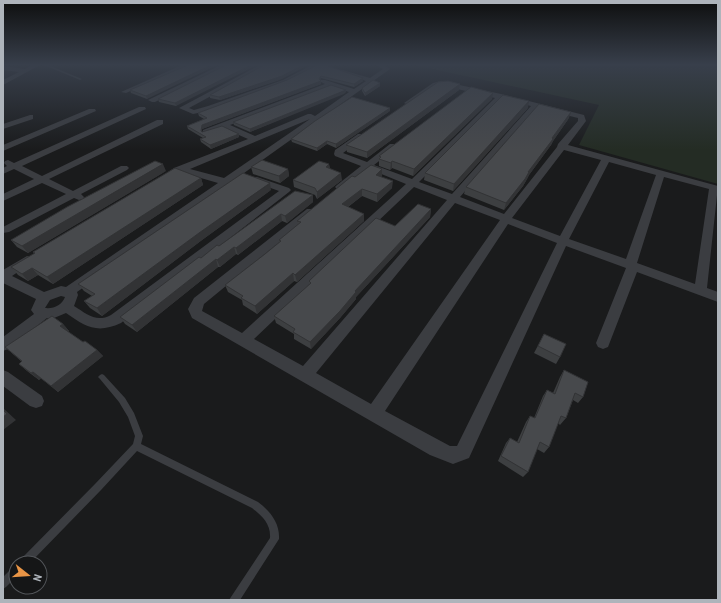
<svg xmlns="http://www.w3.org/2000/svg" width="721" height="603" font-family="'Roboto Condensed',sans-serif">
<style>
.green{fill:#242c24}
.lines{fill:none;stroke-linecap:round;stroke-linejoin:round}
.lane{fill:#3b3d41;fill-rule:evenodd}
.street{fill:#3b3d41;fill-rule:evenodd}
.wall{fill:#3d3f41}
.shaded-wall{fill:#323335}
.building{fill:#47494c;stroke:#323335}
</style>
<rect width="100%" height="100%" fill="#1a1b1c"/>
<path class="green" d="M414,65H718V184L579,145L599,105Z"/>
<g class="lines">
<path class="lane" d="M44,65H48L82,79L80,80Z
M102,374L104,375L125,398L134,413L143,436L141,444L258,502C270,511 280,523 279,539L240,600H229L270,538C271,524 262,516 252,508L137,451L101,490L30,563H18L20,560L95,484L133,444L135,436L128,417L119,402L100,379L98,377L100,375Z
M16,565V577L6,587L3,589V577L13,567Z"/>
<path class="street" d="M32,65H40L3,85V80L19,72L3,70V66L25,69Z
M182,65H190L126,93L121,92Z
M221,65H229L155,102H152L148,100Z
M260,65H268L189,108L194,110L208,106L283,80L312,65H320L287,82L213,110L193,114L179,108Z
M376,65H384L390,69L77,292L78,295L74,306C87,314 96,323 111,315L279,191L251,181L249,179L251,177H257L289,188L291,190L289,192L121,323C97,334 86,327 66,313L54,318H47L8,349L3,351V337L34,314L31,310L36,299L3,283V270L27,256L31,257L33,260L31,263L12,276L44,292L61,286L66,287L218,183L187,174L179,173L166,180L163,179L161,177L174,168L248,139L223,128L206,134H203V130L325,84L321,82V80H325L354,89L366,81L342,72V70L370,78L383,69ZM331,86L349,92L315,116L311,114H308L255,136L230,125ZM310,119L224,178L190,169ZM61,296L65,297C62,305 54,309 45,308L50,300Z
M441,81L501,94L584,115L586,121L568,145L718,186L707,288L718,292V302L637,272L608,347L603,349L598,347L596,343L626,268L566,246L469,458L453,464L430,455L192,318L188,309L194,298L307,209H315L316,211L315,213L204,304L202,311L242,333L406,184L369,169L343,189H337L335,187L337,185L361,166L335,156L334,154L335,150L358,134H364V138L343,153L367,162L390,144H396L397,146L396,148L374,165L412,179L495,98L441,85L437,86L411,105H408L404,103L433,83ZM502,99L531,106L452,194L419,182ZM537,108L578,118V121L558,144L557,147L504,214L460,197ZM564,150L601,160L560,236L512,218ZM609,162L656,175L626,259L569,239ZM664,177L709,189L695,284L637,263ZM414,187L447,200L303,366L254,339ZM455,203L500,220L371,404L316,373ZM508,224L557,243L457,446H450L385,411Z
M139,107H145L146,109L22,166L42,176L157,120H163V124L49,179L73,191L121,166H127L129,168L127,170L81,194L84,197L83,199L79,200L74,198L9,232L3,233V227L66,194L42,183L3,201V194L34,179L14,169L3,174V168L7,166L4,163L5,161L8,160L14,163Z
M89,109H95L96,111L3,151V145Z
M30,115H33V119L3,129V124Z
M3,370L8,372L42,396L44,401L42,406L36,408L30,406L3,386Z"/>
</g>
<path class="wall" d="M188,65L147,99L131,93L130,90Z
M226,65L176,106L159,102L158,99Z
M334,65L331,67L363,81L354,87L321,78L320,80L321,81V84L202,129V132L239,134V137L211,149L201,142L200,139L203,138L188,129L187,126L204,119L199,116L198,113L287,80Z
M282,79L220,100L210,98V95Z
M380,83V86L365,96L362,91V88Z
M460,84L459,90L367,158L347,152L346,145Z
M346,92L250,132L234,125L233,122Z
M493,93L492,99L413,176L392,168L390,170L379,166V156Z
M528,108L453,191L424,180L425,173Z
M390,111L336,148L327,144L317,151L292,142L291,139Z
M569,118L553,141L551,145L529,175L527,179L523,186L504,210L464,194L466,187Z
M329,164L330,169L342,180L317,199L315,195L294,187L293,180Z
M251,167L288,169L289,176L280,183L253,174Z
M382,169V176L381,177L392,188L377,202L362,196L348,207L364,214V221L297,282L294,281L257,314L243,305L242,300L228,292L225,285L265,254L279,242V240L298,225L297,221L355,177Z
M166,171L28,253L17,247L11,240Z
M201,178L203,185L53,284L38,275L28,281L18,275L11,267L35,254L33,252Z
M271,190L202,240L102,316L90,308L84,301L92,296L84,291L78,284Z
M313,195V202L287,223L282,221L238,255L236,254L220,267H218L137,332L125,324L120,317L201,258L219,246Z
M431,209L430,217L356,297V299L340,318L311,349L294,339V334L276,323L274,316L309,285V281L395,226Z
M63,324L69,331L68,332L83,342L97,350L103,356L58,392L41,378L39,380L27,371L19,364L22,362L5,347Z
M544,334L560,357L556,364L534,353Z
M564,370L583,397L578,403L573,400L566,418L560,425L558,423L549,447L544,453L537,449L528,472L523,477L498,461L506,443L510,438L517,442L526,422L530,416L534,418L543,396L547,390L553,393L560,377Z"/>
<path class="shaded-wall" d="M211,65H217L147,99L146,96Z
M251,65H257L176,106L175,103Z
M303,65H308L282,79L220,100L219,97Z
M321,76V78L320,81H321V84L202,129V134L201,131L202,125L319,79Z
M363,78V81L354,87V84Z
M380,83V86L365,96V93Z
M460,84L459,90L367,158V152Z
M346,90V92L344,94L250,132V129Z
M493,93L492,99L413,176L414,169Z
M529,101L528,108L453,191L454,184Z
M390,108V111L336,148V144Z
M571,112L569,118L553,141L551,145L529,175L527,179L523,186L504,210L506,203Z
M239,134V137L211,149L210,145Z
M327,141V144L317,151V148Z
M392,161V168L390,170L391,163Z
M163,164L166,171L28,253L22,246Z
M329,164L330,171L326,167Z
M288,169L289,176L280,183L279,176Z
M382,169V176L375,182L376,175Z
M341,173L342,180L317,199V192Z
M201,178L203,185L53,284L47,277Z
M393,181L392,188L377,202V194Z
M270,183L271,190L202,240L102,316L97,308L199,233Z
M362,189V196L342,211V204Z
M313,195V202L287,223L285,216Z
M431,209L430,217L356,297V299L340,318L311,349L310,342L355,291Z
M281,214L282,221L238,255L236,248Z
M364,214V221L297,282L295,275Z
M234,247L236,254L220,267L217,260Z
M216,259L218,267L137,332L132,325Z
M32,268L38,275L28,281L22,274Z
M293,273L294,281L257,314L255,306Z
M63,324L69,331L66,333L60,326Z
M97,350L103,356L58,392L51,386Z
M33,372L41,378L39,380L31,373Z
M3,408L16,420L3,430Z"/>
<path class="building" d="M188,65H211L146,96L130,90Z
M226,65H251L175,103L158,99Z
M264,65H303L282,76L219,97L210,95Z
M317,65H329L328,66L363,78L354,84L321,76L319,79L321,81L202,125L201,131L202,132L222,126L239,134L210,145L200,139L206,137L187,126L207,118L198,113L287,80Z
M373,80L380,83L365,93L362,88Z
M448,81L460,84L367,152L346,145L438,82Z
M331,85L346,90L250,129L233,122Z
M471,87L493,93L414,169L392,161L391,163L379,159L381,157L379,156Z
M503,95L529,101L454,184L425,173Z
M352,97L390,108L336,144L327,141L317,148L291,139L315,121Z
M539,104L571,112L552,138L553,139L528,172H529L525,179L506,203L466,187Z
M262,160L288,169L279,176L251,167Z
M155,161L163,164L22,246L11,240L67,207Z
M319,161L329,164L326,167L341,173L317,192L315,188L293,180Z
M371,165L382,169L376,175L393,181L377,194L362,189L342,204L364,214L295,275L293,273L255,306L241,298L243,296L225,285L265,254L281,241L279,240L301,222L297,221L352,176L355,177Z
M175,168L201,178L47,277L32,268L22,274L11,267L35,253L33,252Z
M243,173L270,183L199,233L97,308L84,301L95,294L78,284Z
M295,191L313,195L285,216L281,214L236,248L234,247L217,260L216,259L132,325L120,317L199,257L201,258L217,245L219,246Z
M418,204L431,209L355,291L356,292L340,311L310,342L293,332L295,329L274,316L311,283L309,281L376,218L395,226Z
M52,316L63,324L60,326L83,342L85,341L97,350L51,386L33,372L31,373L19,364L22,361L5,347Z
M544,334L566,344L560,357L538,346Z
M564,370L588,382L583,397L575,393L566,418L561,416L549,447L540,442L528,472L501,456L510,438L519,443L530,416L535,418L547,390L555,394Z
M3,410L7,414L3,417Z"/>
<linearGradient id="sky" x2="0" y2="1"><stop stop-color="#0e0f0f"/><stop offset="0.43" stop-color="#383f4b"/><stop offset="1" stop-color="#383f4b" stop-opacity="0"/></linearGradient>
<rect width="721" height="150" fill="url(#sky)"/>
<rect width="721" height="603" fill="none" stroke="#aeb4bb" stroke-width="8"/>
<g transform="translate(28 575) rotate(107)"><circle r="19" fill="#151617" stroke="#525559"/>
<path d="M0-3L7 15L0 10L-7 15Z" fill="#e99546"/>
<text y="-6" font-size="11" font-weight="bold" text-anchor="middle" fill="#aeb4bb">N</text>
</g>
</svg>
